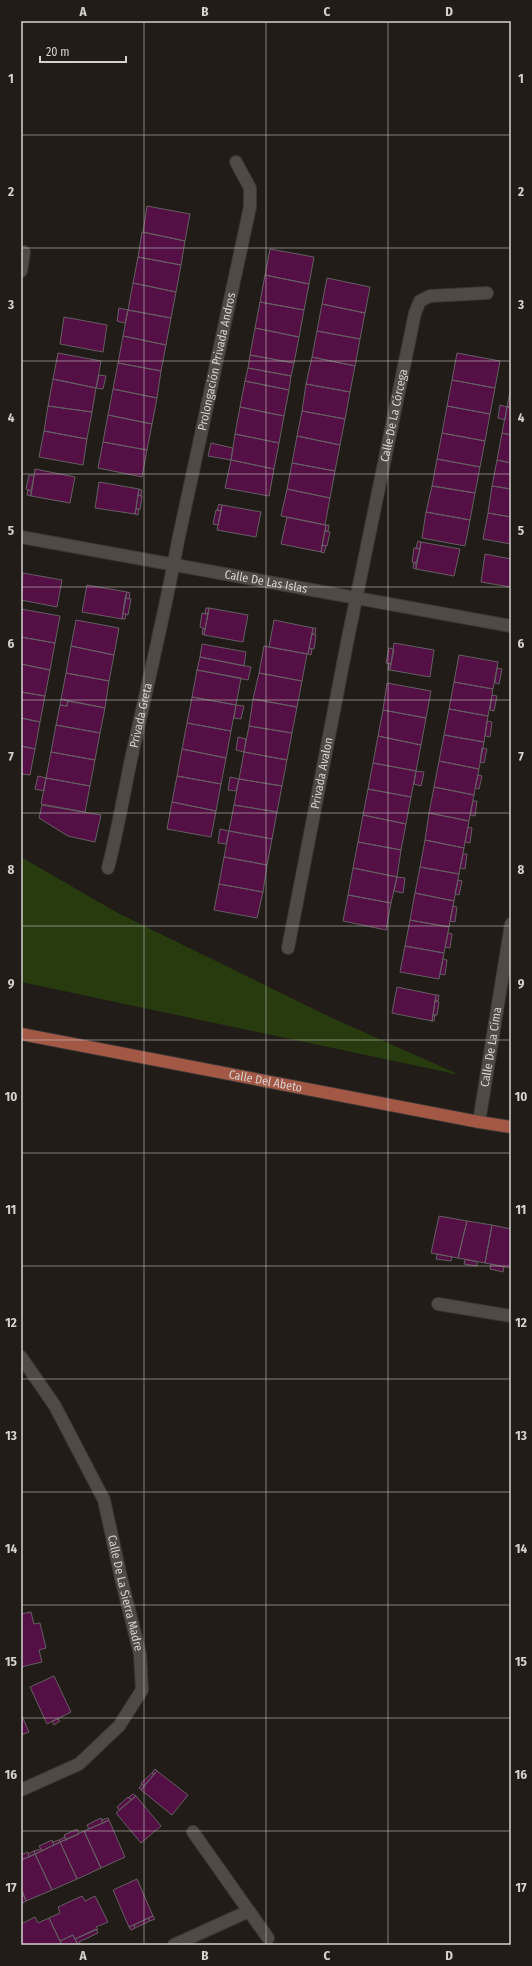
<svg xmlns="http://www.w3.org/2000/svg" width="532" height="1966" font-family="'Fira Sans Condensed',sans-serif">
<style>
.green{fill:#273b0e}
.building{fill:#541045;stroke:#655e62}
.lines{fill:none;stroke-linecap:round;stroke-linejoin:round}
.minor-casing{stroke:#3a3734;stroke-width:14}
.primary-casing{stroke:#3a3734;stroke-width:14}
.minor{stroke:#504a45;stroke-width:12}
.primary{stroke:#a35846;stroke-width:12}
.grid{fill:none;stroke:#d4d1ce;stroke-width:1;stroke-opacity:0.55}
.labels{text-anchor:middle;stroke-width:4;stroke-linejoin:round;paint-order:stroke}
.street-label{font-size:12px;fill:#d4d1ce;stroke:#211c18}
.neatline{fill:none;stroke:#d4d1ce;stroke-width:1.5}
.grid-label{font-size:13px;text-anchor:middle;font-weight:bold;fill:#d4d1ce}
</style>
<rect width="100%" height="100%" fill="#211c18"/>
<path class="green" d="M21,857L116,912L332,1018L460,1075L21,982Z"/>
<path class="building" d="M147,206L190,214L185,241L143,232Z
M142,232L185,241L181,265L138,257Z
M270,249L314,257L309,284L265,275Z
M138,257L181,265L176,292L133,283Z
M265,275L309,284L304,310L260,302Z
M327,278L370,287L365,313L322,304Z
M133,283L176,292L171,318L128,310Z
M260,302L304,310L299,337L255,328Z
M322,304L365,313L360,339L317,331Z
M119,308L128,310L125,323L117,321Z
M128,310L171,318L166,345L123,336Z
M64,317L107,325L103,352L60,344Z
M255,328L299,337L294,363L250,355Z
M317,331L360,339L355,366L312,357Z
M123,336L166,345L161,371L118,363Z
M58,353L101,361L96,388L53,379Z
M457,353L500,361L495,388L452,380Z
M250,355L294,363L291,376L248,368Z
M312,357L355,366L350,392L306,384Z
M118,363L161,371L157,398L113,389Z
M248,368L291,376L289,390L245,381Z
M99,375L106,376L103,389L96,388Z
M53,379L96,388L92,412L48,406Z
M452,380L495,388L490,414L447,406Z
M245,381L289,390L284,416L240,407Z
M306,384L350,392L345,419L302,411Z
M511,386V407H507Z
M113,389L157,398L152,424L108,415Z
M500,405L507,407L505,420L498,418Z
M48,406L92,412L87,439L44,431Z
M447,406L490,414L485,441L442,433Z
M240,407L284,416L279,443L235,434Z
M507,407H511V435L502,433Z
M302,411L345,419L340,445L297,436Z
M108,415L152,424L147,450L103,442Z
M44,431L87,439L83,465L39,457Z
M442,433L485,441L480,467L437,459Z
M502,433L511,435V463L497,460Z
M235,434L279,443L274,469L231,460Z
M297,436L340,445L335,471L292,463Z
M103,442L147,450L142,477L98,468Z
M211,443L233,448L231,460L208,456Z
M437,459L480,467L475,493L432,486Z
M231,460L274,469L269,496L225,488Z
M497,460L511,463V489L492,486Z
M292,463L335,471L330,498L287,489Z
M35,469L75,477L70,503L31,496Z
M29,475L34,476L31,491L26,489Z
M99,482L139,489L135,514L95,508Z
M432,486L475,493L470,520L426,512Z
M492,486L511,489V517L488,513Z
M139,489L142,490L141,496L138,495Z
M287,489L330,498L325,525L281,516Z
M28,490L31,491V496L27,495Z
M138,495L142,496L140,509H136Z
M219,504L222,505L221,511L217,510Z
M222,505L261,512L256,537L217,530Z
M136,509H139L138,515L135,514Z
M216,510L221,511L218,525L213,524Z
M426,512L470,520L465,546L422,538Z
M488,513L511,517V544L483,539Z
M287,517L326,525L321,552L281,544Z
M326,525H329L328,531H325Z
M325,531L330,532L327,546L322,545Z
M418,541L421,542L420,549L416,548Z
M421,542L460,549L454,576L416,569Z
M322,545L326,546L324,553L321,552Z
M414,548L420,549L416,563L412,562Z
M485,554L511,559V587L481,582Z
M414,562L416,563V569L413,568Z
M23,573L62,580L57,607L21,600Z
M87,585L127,592L122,619L82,612Z
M127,592L130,593L129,599L125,598Z
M125,598L131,599L128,615L123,613Z
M206,608H209L208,614H205Z
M209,608L248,615L243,642L204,635Z
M21,609L60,616L55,643L21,637Z
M123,613L126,614L125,619H122Z
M202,613L208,614L205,629L200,627Z
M76,620L119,628L114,655L71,646Z
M274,620L313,628L308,654L269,647Z
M203,628L205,629L204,635L202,634Z
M313,628H316L315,634H312Z
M312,634L316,635L314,649L309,648Z
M21,637L55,643L50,670L21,664Z
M394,643L434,650L430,677L390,670Z
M202,644L246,652L244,666L200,657Z
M71,646L114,655L109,681L66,673Z
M264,646L307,654L302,681L259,673Z
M309,648L312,649L311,655L308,654Z
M389,648L394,649L391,664L386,663Z
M459,655L498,662L493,689L454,682Z
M200,657L251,667L248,680L197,670Z
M389,663L391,664L390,670H388Z
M21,664L50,670L45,696L21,692Z
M497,668L502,669L499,684L495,683Z
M197,670L241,678L236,705L192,697Z
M66,673L109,681L105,708L61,699Z
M259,673L302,681L297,707L253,699Z
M454,682L493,689L488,716L449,709Z
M387,683L431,691L426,718L383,710Z
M21,692L45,696L40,722L21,718Z
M492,695L497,696L494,711L490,710Z
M192,697L236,705L231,731L187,723Z
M61,699L68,701L67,706L60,705Z
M253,699L297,707L292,733L249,726Z
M68,701L105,708L100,733L56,725L60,705L67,706Z
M236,705L244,706L241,719L234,718Z
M449,709L488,716L484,742L444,735Z
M383,710L426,718L421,745L378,736Z
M21,718L40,722L35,749L21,746Z
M487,721L492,722L490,737L485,736Z
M187,723L231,731L226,758L182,749Z
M56,725L100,733L95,760L51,752Z
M249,726L292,733L287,760L244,752Z
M444,735L484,742L479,769L439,761Z
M378,736L421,745L416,771L373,763Z
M238,737L246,739L244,752L236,750Z
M21,746L35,749L30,775L21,774Z
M482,748L487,749L484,763L480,762Z
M182,749L226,758L221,784L177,776Z
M51,752L95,760L90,786L46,778Z
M244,752L287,760L282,786L239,779Z
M439,761L479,769L474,795L434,787Z
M373,763L416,771L411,797L368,789Z
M416,771L424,772L421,786L414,784Z
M478,775L482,776L479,789L475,788Z
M38,776L46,778L44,791L35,789Z
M177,776L221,784L216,811L172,802Z
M230,777L239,779L236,791L228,790Z
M46,778L90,786L85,812L41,804Z
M239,779L282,786L277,812L234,805Z
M434,787L474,795L469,821L429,813Z
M368,789L411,797L406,824L363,815Z
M473,801H477L475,816L470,815Z
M172,802L216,811L211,837L167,829Z
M42,805L101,815L95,842L68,836L39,818Z
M234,805L277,812L272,839L229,831Z
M429,813L469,821L464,848L425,840Z
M363,815L406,824L401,850L358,842Z
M468,827L472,828L470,843L465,842Z
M220,829L229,831L226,844L218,843Z
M229,831L272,839L267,865L224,857Z
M425,840L464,848L459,874L420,867Z
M358,842L401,850L397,877L353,868Z
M463,854H467L465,869L460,868Z
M224,857L267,865L263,892L219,884Z
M420,867L459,874L454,901L415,893Z
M353,868L397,877L391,903L348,895Z
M397,877L405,878L403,893L394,891Z
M458,880L462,881L459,895L455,894Z
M219,884L263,892L257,918L214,910Z
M415,893L454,901L449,927L410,920Z
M348,895L391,903L386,930L343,921Z
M453,906L457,907L455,922L450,921Z
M410,920L449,927L444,953L405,946Z
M448,933L452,934L450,948L445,947Z
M405,946L444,953L439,979L400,972Z
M443,959L447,960L445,975L440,974Z
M397,987L436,995L432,1021L392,1013Z
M436,995H439L438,1001H435Z
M435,1001L439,1002L437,1015H433Z
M433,1015H435L434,1021H432Z
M439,1216L467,1221L458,1258L431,1253Z
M467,1221L492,1225L485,1263L458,1258Z
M492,1225L511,1229V1268L485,1263Z
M437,1254L452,1257L451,1261L436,1259Z
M465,1259L477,1262V1266L464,1264Z
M491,1264L504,1267L503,1272L490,1269Z
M31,1612L34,1624L40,1623L46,1648L39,1650L42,1662L21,1667V1614Z
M54,1676L71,1712L47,1724L30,1687Z
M21,1714L29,1732L21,1735Z
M58,1719L60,1721L54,1725L52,1721Z
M155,1769L157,1771L154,1774L152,1773Z
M157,1771L188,1795L172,1815L141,1790Z
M152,1773L154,1774L144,1786L141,1783Z
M142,1784L144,1786L141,1790L139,1788Z
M133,1794L136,1796L131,1800L129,1797Z
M136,1796L161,1826L141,1843L116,1813Z
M128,1797L131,1800L119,1810L117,1807Z
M101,1818L103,1823L89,1829L87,1825Z
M108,1818L109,1820L103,1823L102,1820Z
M109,1820L125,1857L101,1868L84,1831Z
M77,1829L79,1834L66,1840L64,1835Z
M84,1831L101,1868L77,1879L60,1842Z
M65,1837L66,1840L60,1842L59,1840Z
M52,1840L54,1845L42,1851L39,1846Z
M59,1840L60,1842L54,1845L53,1842Z
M60,1842L77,1879L52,1890L35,1854Z
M41,1849L42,1851L35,1854L34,1851Z
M34,1851L35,1854L29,1857L28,1854Z
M28,1852L29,1857L21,1860V1855Z
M35,1854L52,1890L26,1901L21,1888V1860Z
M137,1879L153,1916L129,1927L113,1890Z
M21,1888L26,1901L21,1904Z
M82,1896L85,1901L95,1896L108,1922L96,1927L98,1929L75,1939L73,1935L60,1941L49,1918L60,1913L58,1907Z
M153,1916L155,1919L150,1921L148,1918Z
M35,1917L38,1923L49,1918L61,1943L56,1945H21V1924Z
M148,1918L150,1921L135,1928L134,1925Z
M134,1925L135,1928L131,1930L129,1927Z
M96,1929L98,1933L79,1942L81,1945H78L75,1939Z
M73,1935L78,1945H62L60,1941Z"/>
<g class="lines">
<defs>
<g id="minor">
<path d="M21,271L24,252"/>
<path id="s1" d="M21,537L511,626"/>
<path id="s2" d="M108,868C118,830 124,792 132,755C148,683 165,612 178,541L250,207V188L236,162"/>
<path id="s3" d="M288,948L347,643L415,313L420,301L430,296L487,293"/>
<path id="s4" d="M479,1122L511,924"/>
<path d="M438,1304L511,1316"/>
<path id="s5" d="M21,1357L55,1406L104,1500L122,1582L140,1654L142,1690L119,1726L79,1764L21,1790"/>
<path d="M193,1832L268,1938"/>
<path d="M174,1945L249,1911"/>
</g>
<g id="primary">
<path id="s6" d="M21,1034L479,1122L511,1127"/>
</g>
</defs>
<use href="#minor" class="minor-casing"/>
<use href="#primary" class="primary-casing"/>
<use href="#minor" class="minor"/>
<use href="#primary" class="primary"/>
</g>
<path class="grid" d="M144,21V1945M266,21V1945M388,21V1945M21,135H511M21,248H511M21,361H511M21,474H511M21,587H511M21,700H511M21,813H511M21,926H511M21,1040H511M21,1153H511M21,1266H511M21,1379H511M21,1492H511M21,1605H511M21,1718H511M21,1831H511"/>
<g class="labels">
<g class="street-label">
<text dy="4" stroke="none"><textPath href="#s2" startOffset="518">Prolongación Privada Andros</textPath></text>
<text dy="4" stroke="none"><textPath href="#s3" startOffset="543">Calle De La Córcega</textPath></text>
<text dy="4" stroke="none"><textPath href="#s1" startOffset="249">Calle De Las Islas</textPath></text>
<text dy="4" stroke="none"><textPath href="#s2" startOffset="156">Privada Greta</textPath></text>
<text dy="4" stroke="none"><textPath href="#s3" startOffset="178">Privada Avalon</textPath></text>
<text dy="4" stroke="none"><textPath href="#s4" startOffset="76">Calle De La Cima</textPath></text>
<text dy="4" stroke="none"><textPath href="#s6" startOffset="249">Calle Del Abeto</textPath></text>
<text dy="4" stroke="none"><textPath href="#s5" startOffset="261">Calle De La Sierra Madre</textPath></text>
</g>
</g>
<rect width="532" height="1966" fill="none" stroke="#211c18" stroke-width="44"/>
<path d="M40 56v6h86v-6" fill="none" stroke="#d4d1ce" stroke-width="2"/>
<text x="46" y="56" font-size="12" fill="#d4d1ce" stroke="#211c18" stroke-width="3" paint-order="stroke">20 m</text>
<rect x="22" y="22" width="488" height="1922" class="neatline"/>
<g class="grid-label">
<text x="83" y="16">A</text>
<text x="205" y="16">B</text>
<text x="327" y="16">C</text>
<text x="449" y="16">D</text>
<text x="11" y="83">1</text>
<text x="521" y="83">1</text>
<text x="11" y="196">2</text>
<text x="521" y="196">2</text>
<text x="11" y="309">3</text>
<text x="521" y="309">3</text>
<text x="11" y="422">4</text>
<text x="521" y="422">4</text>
<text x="11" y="535">5</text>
<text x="521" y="535">5</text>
<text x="11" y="648">6</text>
<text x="521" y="648">6</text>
<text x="11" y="761">7</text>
<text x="521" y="761">7</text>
<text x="11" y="874">8</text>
<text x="521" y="874">8</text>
<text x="11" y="988">9</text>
<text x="521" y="988">9</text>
<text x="11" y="1101">10</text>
<text x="521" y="1101">10</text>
<text x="11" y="1214">11</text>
<text x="521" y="1214">11</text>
<text x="11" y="1327">12</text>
<text x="521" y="1327">12</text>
<text x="11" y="1440">13</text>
<text x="521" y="1440">13</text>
<text x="11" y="1553">14</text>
<text x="521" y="1553">14</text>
<text x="11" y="1666">15</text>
<text x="521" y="1666">15</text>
<text x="11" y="1779">16</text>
<text x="521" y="1779">16</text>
<text x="11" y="1892">17</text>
<text x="521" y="1892">17</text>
<text x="83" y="1960">A</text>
<text x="205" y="1960">B</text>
<text x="327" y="1960">C</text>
<text x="449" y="1960">D</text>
</g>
</svg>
